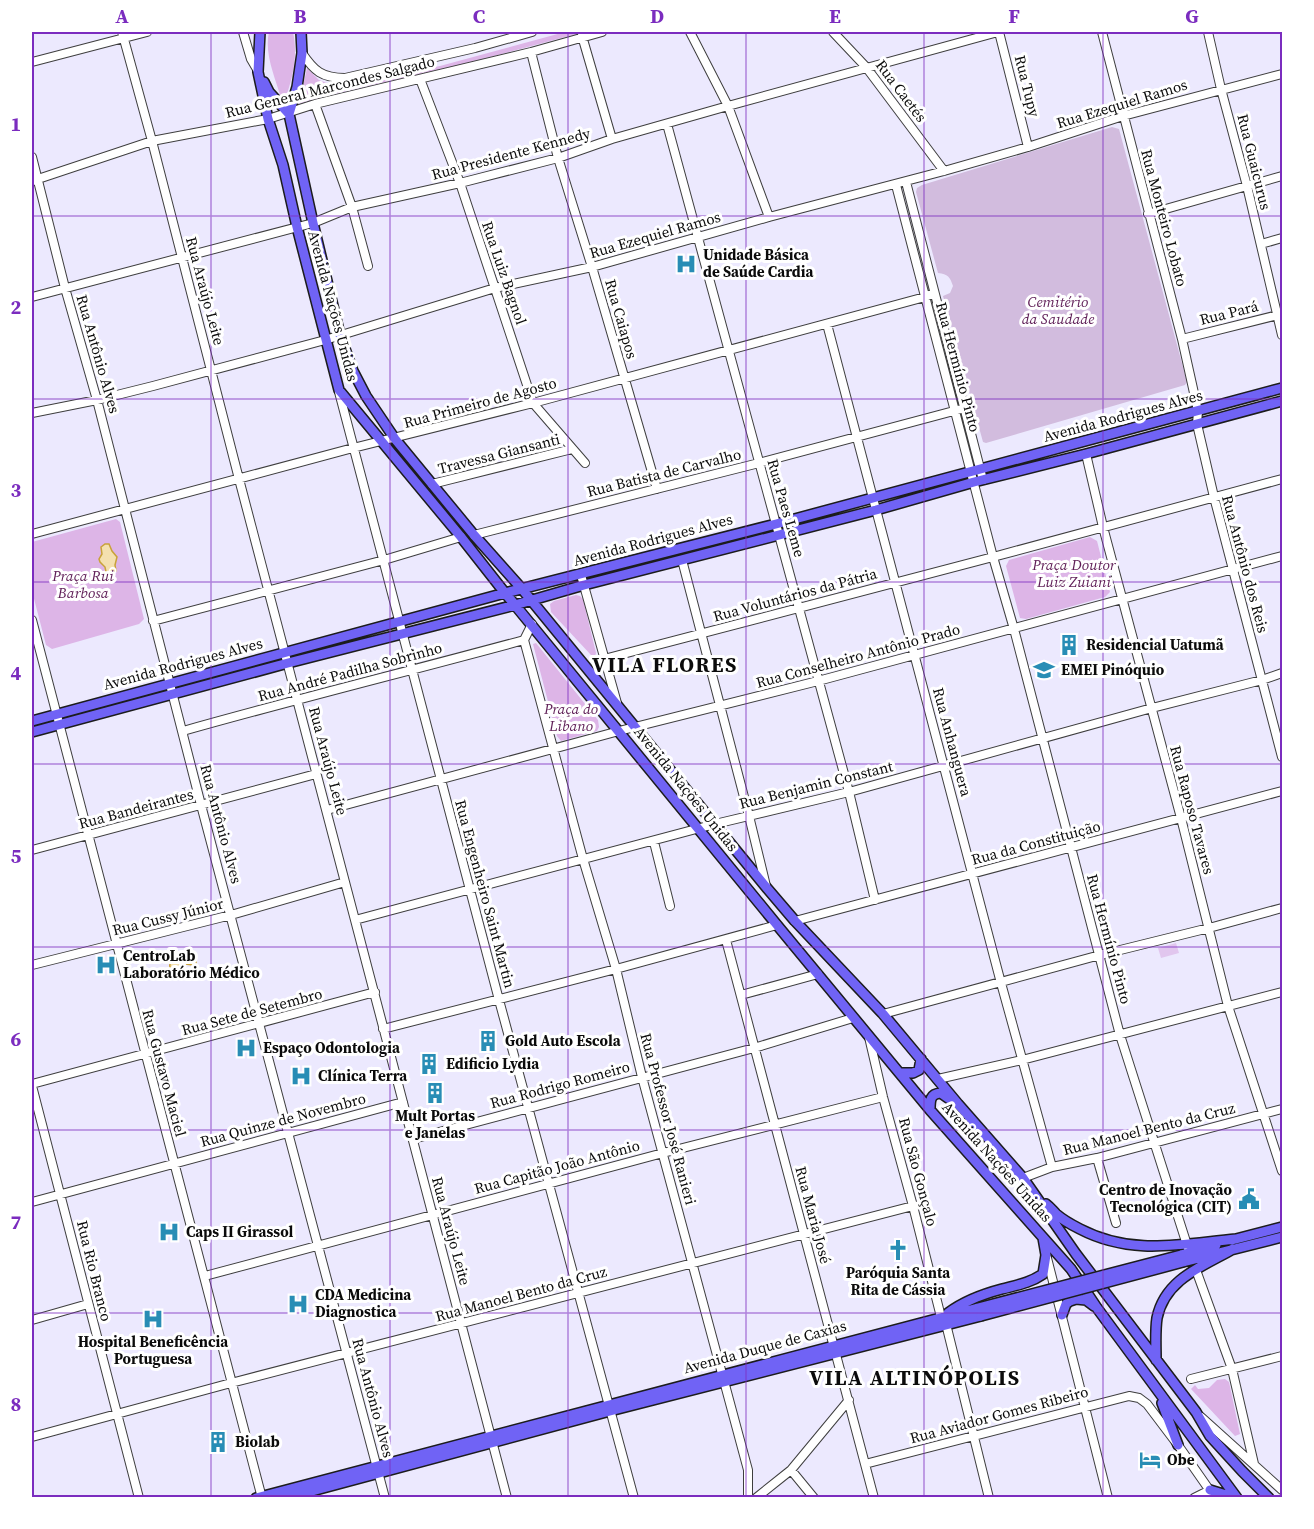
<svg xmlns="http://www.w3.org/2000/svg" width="1314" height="1529" font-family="'Source Serif 4',serif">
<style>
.green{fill:#ddb5e7}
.cemetery{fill:#d2bcde}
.pitch{fill:#e1c6ee}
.water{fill:#f4e0af;stroke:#c9a239;stroke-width:1.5}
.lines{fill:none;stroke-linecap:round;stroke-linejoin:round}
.minor-casing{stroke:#3e3e3e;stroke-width:10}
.major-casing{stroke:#1c1c1c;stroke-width:12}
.minor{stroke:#fff;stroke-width:8}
.major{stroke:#7063f5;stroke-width:9}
.major-bridge-casing{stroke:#1c1c1c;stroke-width:12;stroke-linecap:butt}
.major-bridge{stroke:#7063f5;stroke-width:9}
.grid{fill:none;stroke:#7b2cbf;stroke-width:1.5;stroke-opacity:0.55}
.labels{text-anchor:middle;stroke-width:6;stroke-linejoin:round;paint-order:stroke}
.street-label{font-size:15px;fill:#0b0b0b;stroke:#fff}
.poi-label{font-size:15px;font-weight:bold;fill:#0b0b0b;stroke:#fff;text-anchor:start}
.park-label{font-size:15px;font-style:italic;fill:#5f1e57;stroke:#fff}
.district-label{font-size:21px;font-weight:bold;letter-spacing:1.5px;fill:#0b0b0b;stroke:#fff}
.neatline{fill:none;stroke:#7b2cbf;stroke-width:2}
.grid-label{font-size:20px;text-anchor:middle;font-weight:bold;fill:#7b2cbf}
</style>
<rect width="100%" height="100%" fill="#ece9fe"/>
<path class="green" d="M269,32H293C298,56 293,77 285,100L281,98C275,77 264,53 269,32Z
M565,32H584L468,63L325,96L299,104L307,68L319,80L338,87L440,66Z
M116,519L120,522L144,619L139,624L52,649L46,645L32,591V542Z
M1090,537L1097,541L1110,592L1105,597L1026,619L1020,618L1006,566L1009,560Z
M576,595L580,596L583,599L596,653L595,656L591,655L551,612L550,604L554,601Z
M536,643L598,720L599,727L597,731L561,741L557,736L533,644Z
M1225,1379L1229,1382L1240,1434L1235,1436L1191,1389L1195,1385L1198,1389L1209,1388L1217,1380Z"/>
<path class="cemetery" d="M1112,127L1119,129L1187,382L1185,385L986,443L983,442L943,296L950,293L953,286C950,277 948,274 938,273L916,192L917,188L922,185Z"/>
<path class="pitch" d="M1176,943L1179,953L1161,958L1158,948Z"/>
<path class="water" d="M105,544H109L112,551L117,557L115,565L116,571C113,574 110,574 106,572L105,567L100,562L99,559L102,554L101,547Z
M186,952L194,954L196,956V963L193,965L185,964L183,974C171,977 167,967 172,958Z"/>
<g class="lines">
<defs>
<path id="minor" d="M122,32L152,141L239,479L507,1498
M243,32L251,59L258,71
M690,32L728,106L769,217
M833,32L866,67L944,171
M999,32L1028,147
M1102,32L1182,339L1198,411L1197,424L1214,497L1282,757
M1208,32L1221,89L1247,186L1282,335
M582,36L612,139
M531,52L558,158L592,267L657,489
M302,53C314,71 322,78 345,78L475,48L532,32
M32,62L147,32
M420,79L460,183L533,403L585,463
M315,104L352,207L368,266
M667,124L849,792L875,900
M32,157L65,288L97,400L201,805L385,1498
M32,181L152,141L268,119L315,104L531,52L602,32
M906,182L983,480
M896,185L993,557L1014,629L1120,1035L1188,1248
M1148,214L1282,176
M1261,244L1282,238
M32,297L313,223L352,207L460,183L558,158L612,139L728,106L998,32
M827,324L1001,983L1052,1167
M1182,339L1282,314
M339,392L499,1000L634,1498
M32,413L97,400L153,386L325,340L495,288L592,267L769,217L944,171L1028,147L1123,116L1282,74
M1086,454L1103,527L1181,818L1228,1006L1282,1171
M432,484L572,449
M32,534L353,448L533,403L925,297L934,293
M474,535L759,463L965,408
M682,560L749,816L766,886
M581,575L617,703
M32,620L262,1498
M153,621L384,560L461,537
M532,624L524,640L583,859L616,969L642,1077L748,1470V1498
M604,659L993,557L1282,479
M183,731C296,699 410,671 524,640
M327,810L619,731L818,681L1282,556
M654,842L670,906
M32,850L316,774
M355,920L715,824L849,792L1152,708L1262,680L1282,673
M795,921L1282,791
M726,940L874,1498
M32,965L231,915L345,882
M741,995L818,974
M883,1014L1100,955L1209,928L1282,908
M383,1029L616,969L777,925
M869,1037L883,1097L913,1206L941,1317
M938,1079L1022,1060L1282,992
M32,1084L375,992
M32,1086L139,1498
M413,1139L754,1048L853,1018
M1097,1158L1116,1223
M1023,1178L1052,1167L1097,1158L1282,1109
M32,1202L403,1102
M1047,1258L1108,1498
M1196,1270L1232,1369L1254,1464
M205,1276L663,1153L883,1097
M32,1320L88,1304
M946,1324L989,1498
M1191,1379L1282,1356
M1201,1417L1282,1490
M32,1437L231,1383L913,1206
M865,1464L1129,1396L1139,1398L1147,1404L1178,1445L1215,1498
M791,1470L814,1498
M756,1498L791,1470L849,1400
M1194,1498L1210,1490"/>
<path id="major" d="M260,32L258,72L268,119L283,165L297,227L339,390L461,537L505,593L515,605L777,925L930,1110L1071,1269L1097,1308L1237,1498
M301,32L302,53L297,87L289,114L313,223L340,335L353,371L366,396L395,439L432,484L474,535L522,589L766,887L795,921L883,1014L958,1104L1023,1178L1076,1254L1196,1412L1210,1436L1242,1471L1269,1498
M264,82L269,92L289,114
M32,721L505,593L776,524L1282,388
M32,732L288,663L515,605L584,585L876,510L974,482L1086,454L1282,401
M900,1073H913L919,1070L921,1059
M930,1110C930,1100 930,1094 941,1093L951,1100
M1046,1204C1050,1207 1053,1211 1056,1214C1063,1220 1072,1225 1080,1229C1132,1256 1180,1244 1236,1239
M1232,1240L1282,1227
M1181,1255L1216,1245
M1183,1262L1282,1237
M948,1313C964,1301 983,1294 1002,1289C1017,1285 1030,1283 1043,1274L1046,1255L1043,1238
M1062,1315L1066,1304L1070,1301L1076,1299L1086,1300L1094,1306
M1156,1360C1156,1346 1155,1331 1157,1318C1165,1279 1203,1266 1233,1249
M1162,1403L1178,1445
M1210,1490L1236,1498
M256,1498L978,1308
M286,1498L610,1411L981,1316"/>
</defs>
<use href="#minor" class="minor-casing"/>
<use href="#major" class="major-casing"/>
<use href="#minor" class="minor"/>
<use href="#major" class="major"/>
<defs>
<path id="major-bridge" d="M978,1308L1181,1255
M981,1316L1183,1262"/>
</defs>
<use href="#major-bridge" class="major-bridge-casing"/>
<use href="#major-bridge" class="major-bridge"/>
</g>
<path class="grid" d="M211,32V1498M390,32V1498M568,32V1498M746,32V1498M924,32V1498M1103,32V1498M32,216H1282M32,399H1282M32,582H1282M32,764H1282M32,947H1282M32,1130H1282M32,1313H1282"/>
<defs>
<symbol id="hospital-bare" viewBox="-9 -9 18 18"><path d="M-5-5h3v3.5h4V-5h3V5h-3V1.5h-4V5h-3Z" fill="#288db5" stroke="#fff" stroke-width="2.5" paint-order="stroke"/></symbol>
<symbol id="building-bare" viewBox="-9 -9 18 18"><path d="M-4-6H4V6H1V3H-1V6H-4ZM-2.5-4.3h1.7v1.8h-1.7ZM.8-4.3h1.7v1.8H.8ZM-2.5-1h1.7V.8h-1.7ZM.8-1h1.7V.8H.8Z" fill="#288db5" stroke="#fff" stroke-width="2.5" paint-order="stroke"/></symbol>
<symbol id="school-bare" viewBox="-9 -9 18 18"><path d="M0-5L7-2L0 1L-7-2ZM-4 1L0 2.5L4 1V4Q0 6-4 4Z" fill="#288db5" stroke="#fff" stroke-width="2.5" paint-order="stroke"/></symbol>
<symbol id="civic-bare" viewBox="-9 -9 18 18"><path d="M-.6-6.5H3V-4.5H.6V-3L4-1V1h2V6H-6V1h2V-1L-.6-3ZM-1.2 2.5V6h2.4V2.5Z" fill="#288db5" stroke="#fff" stroke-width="2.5" paint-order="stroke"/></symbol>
<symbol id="church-bare" viewBox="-9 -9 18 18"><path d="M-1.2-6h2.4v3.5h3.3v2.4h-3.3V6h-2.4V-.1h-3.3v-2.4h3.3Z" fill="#288db5" stroke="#fff" stroke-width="2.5" paint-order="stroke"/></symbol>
<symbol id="hotel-bare" viewBox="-9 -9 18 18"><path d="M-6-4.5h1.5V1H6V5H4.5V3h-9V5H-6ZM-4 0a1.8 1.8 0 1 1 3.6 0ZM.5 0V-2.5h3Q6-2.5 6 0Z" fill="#288db5" stroke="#fff" stroke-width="2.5" paint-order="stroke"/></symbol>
</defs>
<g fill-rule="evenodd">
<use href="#hospital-bare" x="671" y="249" width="30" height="30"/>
<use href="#building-bare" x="1054" y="630" width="30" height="30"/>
<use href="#school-bare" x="1029" y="655" width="30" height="30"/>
<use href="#hospital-bare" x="91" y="950" width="30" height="30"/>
<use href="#building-bare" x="473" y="1026" width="30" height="30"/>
<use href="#hospital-bare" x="231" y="1033" width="30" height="30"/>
<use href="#building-bare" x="414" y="1049" width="30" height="30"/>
<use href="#hospital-bare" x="286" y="1061" width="30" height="30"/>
<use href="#building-bare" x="420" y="1078" width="30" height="30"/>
<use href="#civic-bare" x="1234" y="1184" width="30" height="30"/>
<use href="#hospital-bare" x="154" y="1217" width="30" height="30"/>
<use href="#church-bare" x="883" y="1235" width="30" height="30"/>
<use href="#hospital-bare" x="283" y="1289" width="30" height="30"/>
<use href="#hospital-bare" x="138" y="1304" width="30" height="30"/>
<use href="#building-bare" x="203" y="1427" width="30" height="30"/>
<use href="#hotel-bare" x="1135" y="1445" width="30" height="30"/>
</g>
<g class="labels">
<g class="street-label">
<text transform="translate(1027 86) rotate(76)" y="5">Rua Tupy</text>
<text transform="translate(330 87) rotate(-14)" y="5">Rua General Marcondes Salgado</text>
<text transform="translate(901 91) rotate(53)" y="5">Rua Caetés</text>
<text transform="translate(1122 104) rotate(-17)" y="5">Rua Ezequiel Ramos</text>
<text transform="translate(511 154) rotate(-15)" y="5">Rua Presidente Kennedy</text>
<text transform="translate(1254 162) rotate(76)" y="5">Rua Guaicurus</text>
<text transform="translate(1164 218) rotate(75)" y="5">Rua Monteiro Lobato</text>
<text transform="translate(655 235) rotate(-16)" y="5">Rua Ezequiel Ramos</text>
<text transform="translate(504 273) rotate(71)" y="5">Rua Luiz Bagnol</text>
<text transform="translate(205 291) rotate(75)" y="5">Rua Araújo Leite</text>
<text transform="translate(333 306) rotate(75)" y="5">Avenida Nações Unidas</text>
<text transform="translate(1229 313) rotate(-14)" y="5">Rua Pará</text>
<text transform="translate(621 319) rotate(74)" y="5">Rua Caiapos</text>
<text transform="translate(98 354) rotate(74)" y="5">Rua Antônio Alves</text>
<text transform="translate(958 367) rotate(75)" y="5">Rua Hermínio Pinto</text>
<text transform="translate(480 403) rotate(-15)" y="5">Rua Primeiro de Agosto</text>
<text transform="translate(1123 416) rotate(-15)" y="5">Avenida Rodrigues Alves</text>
<text transform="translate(499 454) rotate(-14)" y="5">Travessa Giansanti</text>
<text transform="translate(664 473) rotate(-14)" y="5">Rua Batista de Carvalho</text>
<text transform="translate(786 508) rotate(74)" y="5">Rua Paes Leme</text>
<text transform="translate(653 540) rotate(-15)" y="5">Avenida Rodrigues Alves</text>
<text transform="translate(1245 564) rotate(75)" y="5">Rua Antônio dos Reis</text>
<text transform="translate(795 595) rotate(-15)" y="5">Rua Voluntários da Pátria</text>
<text transform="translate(858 656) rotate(-15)" y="5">Rua Conselheiro Antônio Prado</text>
<text transform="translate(183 664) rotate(-15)" y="5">Avenida Rodrigues Alves</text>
<text transform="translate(350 672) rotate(-15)" y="5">Rua André Padilha Sobrinho</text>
<text transform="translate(952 742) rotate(75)" y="5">Rua Anhanguera</text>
<text transform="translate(328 761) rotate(75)" y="5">Rua Araújo Leite</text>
<text transform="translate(816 785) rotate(-14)" y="5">Rua Benjamin Constant</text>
<text transform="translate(686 789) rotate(51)" y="5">Avenida Nações Unidas</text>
<text transform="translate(136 809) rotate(-15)" y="5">Rua Bandeirantes</text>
<text transform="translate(1192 810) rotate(75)" y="5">Rua Raposo Tavares</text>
<text transform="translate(221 824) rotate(75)" y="5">Rua Antônio Alves</text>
<text transform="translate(1036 843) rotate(-15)" y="5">Rua da Constituição</text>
<text transform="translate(485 894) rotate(75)" y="5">Rua Engenheiro Saint Martin</text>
<text transform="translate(168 917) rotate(-14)" y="5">Rua Cussy Júnior</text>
<text transform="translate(1109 939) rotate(75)" y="5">Rua Hermínio Pinto</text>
<text transform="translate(252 1012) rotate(-15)" y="5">Rua Sete de Setembro</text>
<text transform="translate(164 1073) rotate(75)" y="5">Rua Gustavo Maciel</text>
<text transform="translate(560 1085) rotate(-15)" y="5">Rua Rodrigo Romeiro</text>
<text transform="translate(668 1119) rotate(75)" y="5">Rua Professor José Ranieri</text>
<text transform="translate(283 1120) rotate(-15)" y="5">Rua Quinze de Novembro</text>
<text transform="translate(1149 1129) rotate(-14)" y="5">Rua Manoel Bento da Cruz</text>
<text transform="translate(997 1162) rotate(48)" y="5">Avenida Nações Unidas</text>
<text transform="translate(557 1167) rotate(-15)" y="5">Rua Capitão João Antônio</text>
<text transform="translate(918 1172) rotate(75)" y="5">Rua São Gonçalo</text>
<text transform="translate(813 1215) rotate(75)" y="5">Rua Maria José</text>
<text transform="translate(451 1231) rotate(75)" y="5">Rua Araújo Leite</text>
<text transform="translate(94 1271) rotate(76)" y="5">Rua Rio Branco</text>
<text transform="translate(521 1294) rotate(-15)" y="5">Rua Manoel Bento da Cruz</text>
<text transform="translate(765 1347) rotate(-15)" y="5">Avenida Duque de Caxias</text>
<text transform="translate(373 1398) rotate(75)" y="5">Rua Antônio Alves</text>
<text transform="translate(999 1415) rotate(-15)" y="5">Rua Aviador Gomes Ribeiro</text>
</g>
<g class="poi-label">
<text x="703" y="260">Unidade Básica<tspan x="703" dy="17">de Saúde Cardia</tspan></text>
<text x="1086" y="650">Residencial Uatumã</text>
<text x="1061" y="675">EMEI Pinóquio</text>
<text x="123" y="961">CentroLab<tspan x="123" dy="17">Laboratório Médico</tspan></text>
<text x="505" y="1046">Gold Auto Escola</text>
<text x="263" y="1053">Espaço Odontologia</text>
<text x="446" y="1069">Edificio Lydia</text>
<text x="318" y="1081">Clínica Terra</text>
<text x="435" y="1121" text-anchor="middle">Mult Portas<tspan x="435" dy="17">e Janelas</tspan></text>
<text x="1232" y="1195" text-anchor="end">Centro de Inovação<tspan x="1232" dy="17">Tecnológica (CIT)</tspan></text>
<text x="186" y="1237">Caps II Girassol</text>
<text x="898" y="1278" text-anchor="middle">Paróquia Santa<tspan x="898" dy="17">Rita de Cássia</tspan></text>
<text x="315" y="1300">CDA Medicina<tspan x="315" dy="17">Diagnostica</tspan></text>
<text x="153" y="1347" text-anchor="middle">Hospital Beneficência<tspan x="153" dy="17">Portuguesa</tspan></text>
<text x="235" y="1447">Biolab</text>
<text x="1167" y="1465">Obe</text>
</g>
<g class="park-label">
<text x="1058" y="307">Cemitério<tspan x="1058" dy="17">da Saudade</tspan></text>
<text x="1074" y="570">Praça Doutor<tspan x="1074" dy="17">Luiz Zuiani</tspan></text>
<text x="83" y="581">Praça Rui<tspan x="83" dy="17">Barbosa</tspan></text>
<text x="571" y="714">Praça do<tspan x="571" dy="17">Libano</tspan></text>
</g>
<g class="district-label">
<text x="665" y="672">VILA FLORES</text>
<text x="915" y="1385">VILA ALTINÓPOLIS</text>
</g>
</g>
<rect width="1314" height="1529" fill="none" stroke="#ffffff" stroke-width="66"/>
<rect x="33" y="33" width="1248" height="1463" class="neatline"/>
<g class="grid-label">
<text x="122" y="23">A</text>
<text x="300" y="23">B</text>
<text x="479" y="23">C</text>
<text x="657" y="23">D</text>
<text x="835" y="23">E</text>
<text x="1014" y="23">F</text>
<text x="1192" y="23">G</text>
<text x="16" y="131">1</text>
<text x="16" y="314">2</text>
<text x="16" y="497">3</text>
<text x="16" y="680">4</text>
<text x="16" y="863">5</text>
<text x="16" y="1046">6</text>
<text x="16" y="1229">7</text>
<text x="16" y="1411">8</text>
</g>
</svg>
